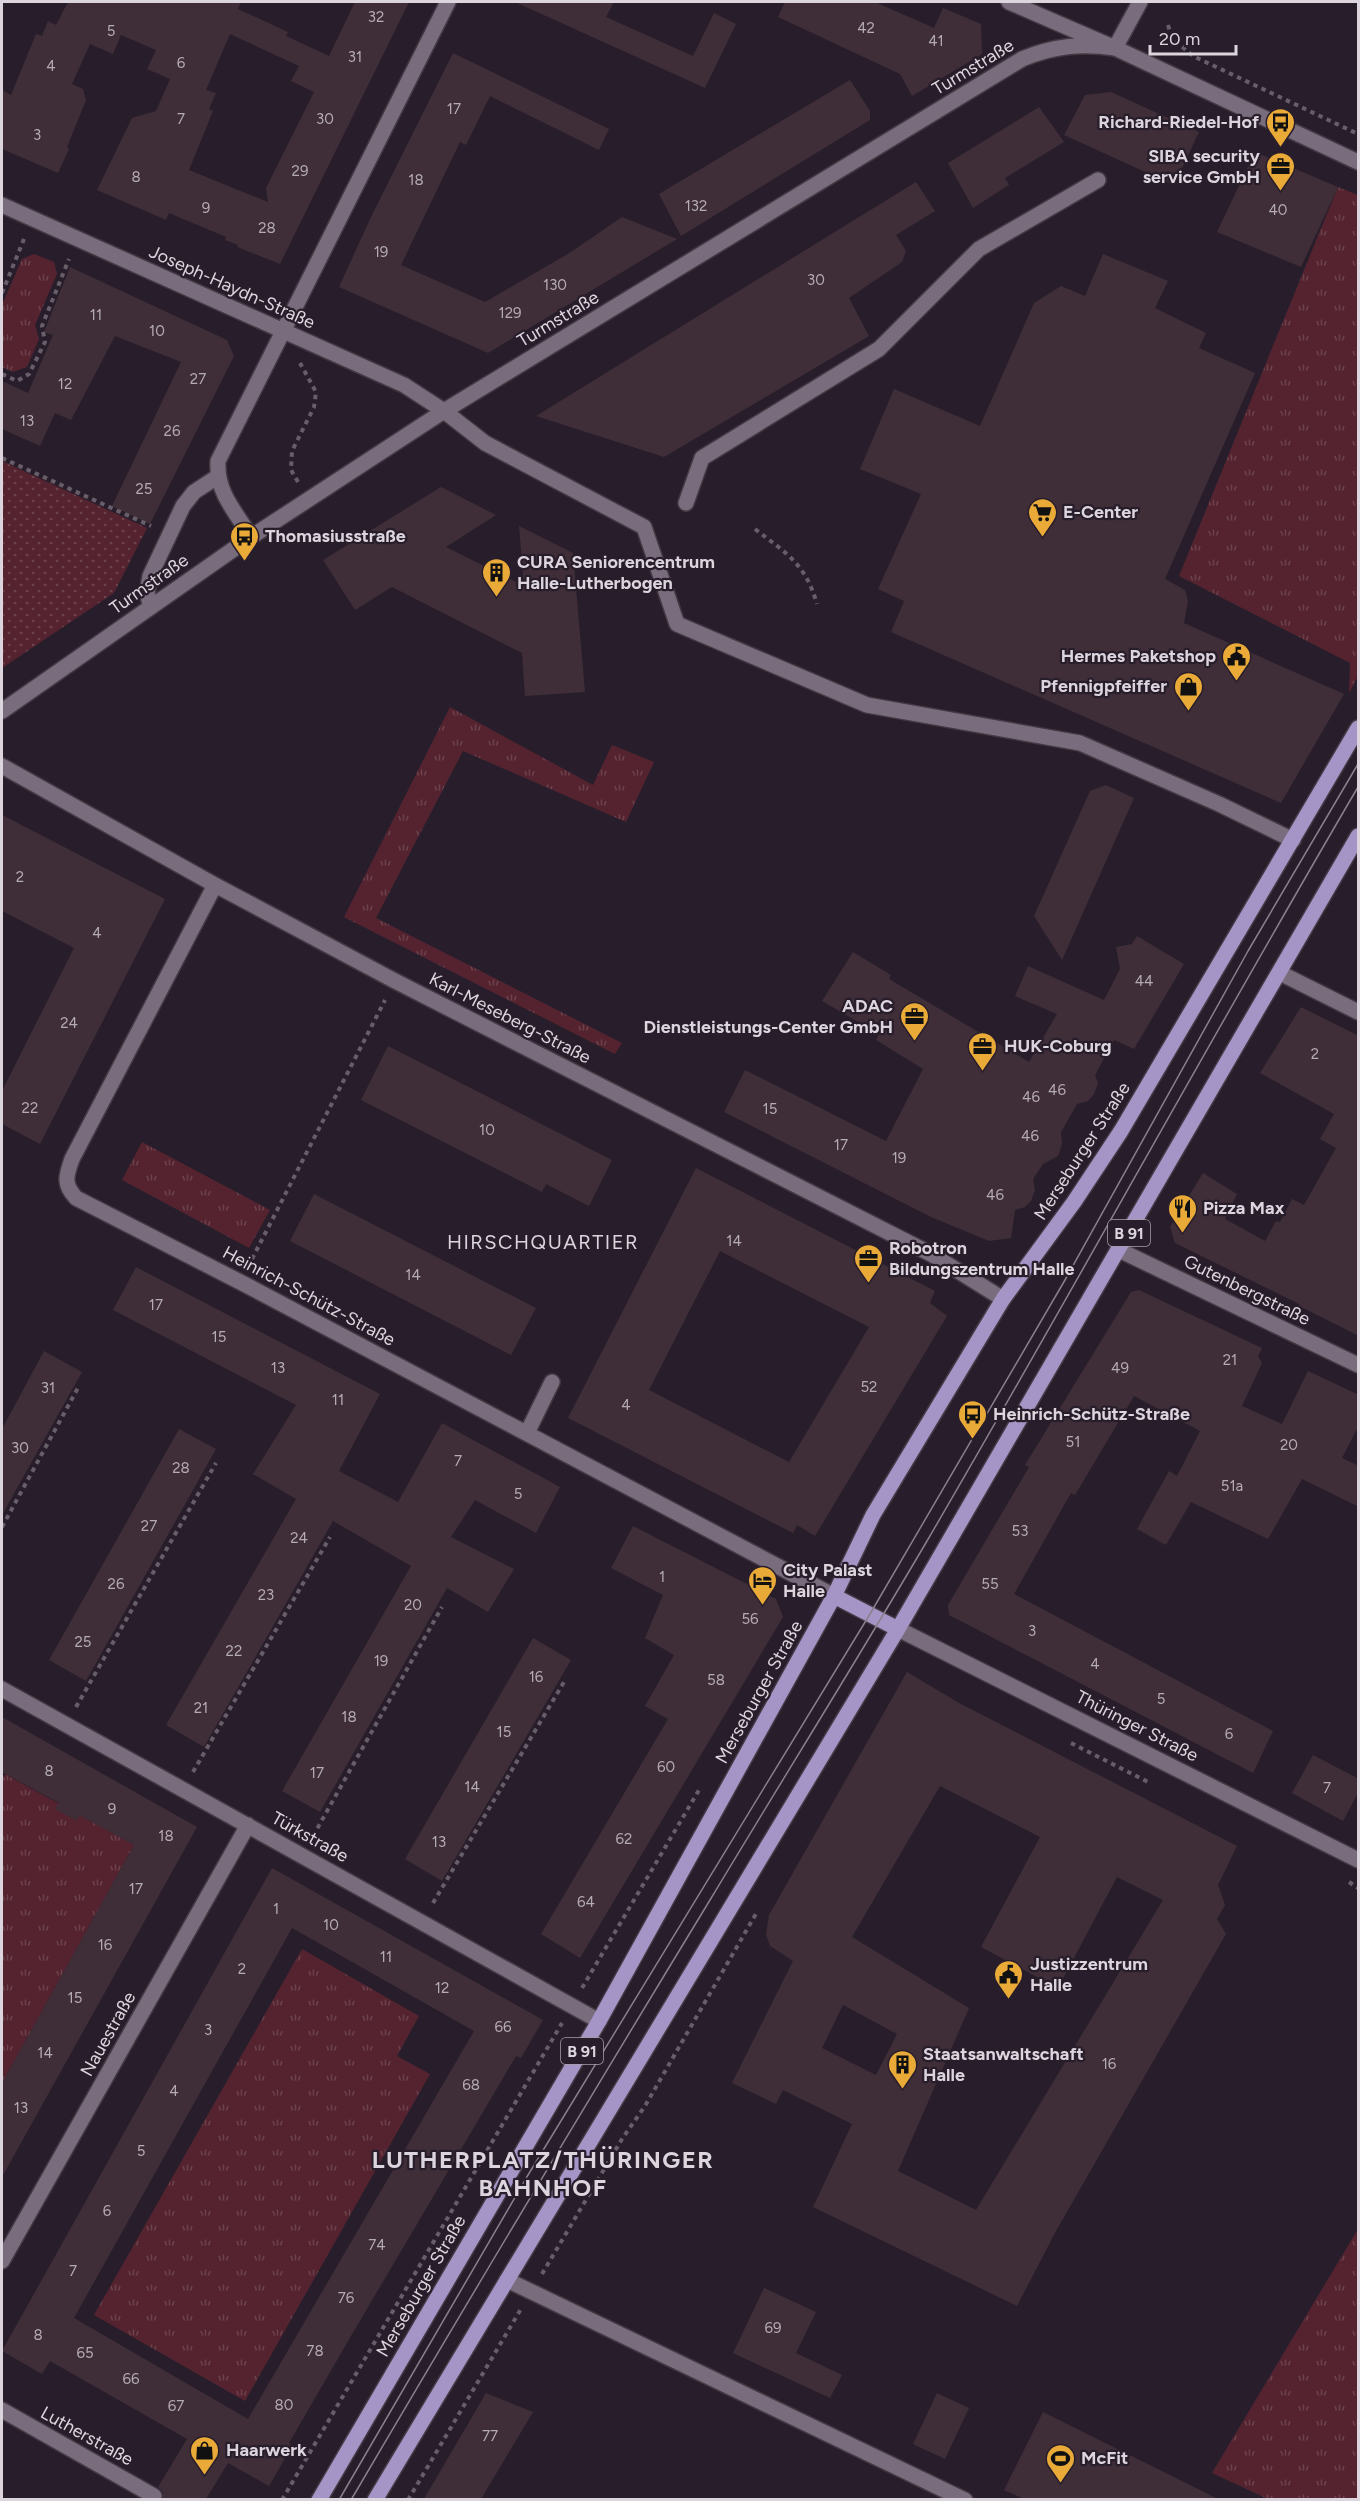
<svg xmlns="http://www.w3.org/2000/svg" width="1360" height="2501" font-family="Figtree,sans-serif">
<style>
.grass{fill:url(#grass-tufts)}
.garden{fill:url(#garden-dots)}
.building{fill:#3f2e38;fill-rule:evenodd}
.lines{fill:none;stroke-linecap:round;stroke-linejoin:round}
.minor-casing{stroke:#423944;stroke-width:18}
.major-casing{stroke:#423944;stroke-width:18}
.path{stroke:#675e6a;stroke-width:4;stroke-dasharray:4.5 4.5;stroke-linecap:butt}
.minor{stroke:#796c7c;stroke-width:15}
.major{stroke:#a594c6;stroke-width:15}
.tram{stroke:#89808b;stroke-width:1.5}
.labels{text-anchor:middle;stroke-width:4.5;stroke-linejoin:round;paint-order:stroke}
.number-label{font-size:15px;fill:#b5abb4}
.shield{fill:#281e2b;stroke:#a69ea8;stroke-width:1.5}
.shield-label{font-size:16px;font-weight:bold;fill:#dcd5de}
.street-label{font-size:18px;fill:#dcd5de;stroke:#281e2b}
.poi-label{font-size:18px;font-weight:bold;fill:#dcd5de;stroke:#281e2b;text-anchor:start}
.neighbourhood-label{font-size:20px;letter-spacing:1.5px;fill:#dcd5de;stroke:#281e2b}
.district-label{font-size:24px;font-weight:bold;letter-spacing:1.5px;fill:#dcd5de;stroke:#281e2b}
</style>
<defs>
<pattern id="grass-tufts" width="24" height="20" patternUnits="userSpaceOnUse" patternTransform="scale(1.5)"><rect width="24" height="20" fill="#54232f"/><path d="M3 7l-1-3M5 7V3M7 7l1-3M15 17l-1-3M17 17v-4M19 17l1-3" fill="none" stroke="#6c424d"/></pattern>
<pattern id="garden-dots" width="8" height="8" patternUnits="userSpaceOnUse" patternTransform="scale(1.5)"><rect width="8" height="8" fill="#54232f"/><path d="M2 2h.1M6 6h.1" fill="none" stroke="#6c424d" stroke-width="1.8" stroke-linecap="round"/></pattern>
</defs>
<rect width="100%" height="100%" fill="#281e2b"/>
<path class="grass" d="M1338,187L1358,195V676L1349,693L1350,663L1179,576Z
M34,254L54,262L57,274L35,325L39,339L27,367L13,372L2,367V305L22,259Z
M450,707L593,785L612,745L654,762L626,822L463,751L376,918L622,1043L615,1054L344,917Z
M142,1142L270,1210L249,1248L122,1180Z
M5,1774L134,1845L2,2083V1780Z
M302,1949L419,2016L397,2056L430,2074L245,2401L94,2315Z
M1358,2229V2499H1268L1212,2473Z"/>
<path class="garden" d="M2,461L147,528L114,593L2,668Z"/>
<path class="building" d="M68,2H241L238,9L288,32L286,36L329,56L355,2H409L280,264L237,247L238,245L225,240L226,237L169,213L166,220L97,190L132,118L156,111L170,79L147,69L156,50L121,35L113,54L90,44L72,84L83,89L86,100L67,147L69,149L58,173L2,149V90L11,95L36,34L42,36L48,21L56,25ZM230,34L299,66L291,81L314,92L266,188L268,202L189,170L213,111L209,109L216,93L206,90Z
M515,2H614L606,17L693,56L714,13L736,24L705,88Z
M785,2H875L934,28L943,8L981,24L982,54L912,96L900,74L778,17Z
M453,53L609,129L599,150L490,96L466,145L460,142L401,265L485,302L571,252L622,217L677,239L488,353L339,287L371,217Z
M850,80L870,111V120L681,236L659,194Z
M1111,92L1199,132L1174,185L1064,135L1085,95Z
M1039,107L1064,142L1005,178L1009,185L973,208L948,163Z
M1255,152L1338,187L1301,267L1217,232Z
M916,182L935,211L896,235L906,251L902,262L849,298L869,336L664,457L536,416Z
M1103,254L1168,281L1155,308L1206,333L1199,348L1255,373L1165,579L1185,590L1188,601L1184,623L1344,694L1281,803L891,632L904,601L878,589L921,494L860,469L894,389L980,426L1034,303L1061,286L1085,296Z
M70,267L227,340L234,356L150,524L112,506L181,362L115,336L71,420L55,413L40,446L2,429V381L28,393L53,335L44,332Z
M441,487L496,515L446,547L524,586L519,526L573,553L585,692L525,696L522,653L392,587L355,610L323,560Z
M1106,785L1134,798L1062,960L1034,916L1090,791Z
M2,815L165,899L40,1144L2,1124V1091L74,948L2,911Z
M1137,936L1184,964L1134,1049L1114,1040L1095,1075L1098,1083L1094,1094L1088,1101L1077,1104L1061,1132L1062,1144L1058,1156L1043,1164L1033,1179L1035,1190L1031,1201L1025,1207L1015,1210L1011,1238L989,1241L931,1217L724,1112L745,1070L886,1141L923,1069L876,1040L879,1034L822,1001L853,952L891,975L889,979L1029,1062L1057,1014L1015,996L1028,966L1104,1000L1120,969L1116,947L1132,944Z
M1301,1007L1359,1036V1336L1299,1306V1304L1175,1243L1170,1227L1203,1173L1237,1194L1225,1219L1265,1241L1276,1221L1280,1222L1292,1199L1304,1205L1336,1148L1320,1139L1334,1114L1260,1073Z
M388,1046L612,1160L589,1206L546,1184L542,1192L361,1100Z
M696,1168L935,1291L930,1303L947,1316L815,1536L797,1525L793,1533L568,1418ZM720,1251L869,1327L789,1462L649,1390Z
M314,1194L536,1308L511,1355L290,1241Z
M136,1267L380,1394L339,1471L398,1502L442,1423L560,1487L536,1533L475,1500L451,1537L514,1569L488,1612L447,1588L320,1812L282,1791L411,1566L333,1521L204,1747L166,1725L296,1499L253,1474L296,1405L113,1310Z
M1139,1290L1262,1348L1258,1356L1262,1363L1242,1406L1282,1424L1308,1371L1359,1395V1425L1342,1458L1359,1466V1507L1302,1479L1268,1539L1191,1502L1166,1545L1137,1529L1169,1471L1177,1476L1200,1431L1134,1396L1075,1495L1071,1493L1014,1594L1273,1731L1253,1773L949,1615L948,1605L1029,1467L1025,1465L1131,1292Z
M44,1351L82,1372L2,1515V1429Z
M179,1429L216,1449L86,1681L49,1660Z
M633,1526L776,1599L783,1617L580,1958L541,1934L668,1719L645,1706L674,1655L645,1638L663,1595L611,1568Z
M533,1638L571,1660L442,1881L405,1859Z
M907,1672L959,1703L1237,1846L1218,1885L1225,1905L1217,1919L1226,1934L1056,2231L1017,2306L813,2207L852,2124L783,2090L776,2104L732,2083L793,1961L770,1946L766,1934L769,1915ZM940,1786L1040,1837L981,1947L1058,1988L1117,1877L1163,1900L976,2210L898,2171L969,2008L852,1937ZM843,2005L897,2034L876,2075L822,2048Z
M2,1717L197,1827L2,2177V2083L134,1845L79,1815L77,1821L55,1809L59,1803L2,1772Z
M1313,1755L1359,1779V1791L1343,1821L1292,1793Z
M272,1868L543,2020L521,2058L516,2056L351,2336L289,2443L292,2446L269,2486L228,2463L206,2499H163V2492L158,2487L187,2439L50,2361L42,2374L2,2351ZM292,1928L474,2031L248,2419L74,2318Z
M764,2288L816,2312L796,2353L842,2375L830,2398L733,2353Z
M486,2393L533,2412L481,2499H424Z
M937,2393L969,2408L945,2459L913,2444Z
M1043,2412L1218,2499H1024L1004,2490Z"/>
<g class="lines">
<defs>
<path id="minor" d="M1009,2L1115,48L1358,162
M1115,48L1140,2
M2,205L404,385L444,411L485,443L644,527L677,624L867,705L1080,743L1219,804L1293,840
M686,503L702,458L879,349L979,249L1098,180
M251,537C235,511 216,492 218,461L448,2
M151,607L147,593L150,576L183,506L194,492L217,477
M2,711L251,537L444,411L1022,59C1053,46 1081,43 1115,48
M2,766L215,885L395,981L931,1254L1003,1299
M215,885L72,1159C66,1176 63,1184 76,1198L246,1285L834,1596
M1280,973L1358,1012
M1119,1250L1358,1365
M527,1433L552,1382
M898,1629L1358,1860
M2,1689L599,2021
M2,2261L248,1825
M507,2280L965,2500
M2,2410L154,2496"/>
<path id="major" d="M834,1596L898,1629
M319,2500L599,2021L834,1596L873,1515L1003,1299L1074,1202L1121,1131L1358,728
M375,2500L898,1629L1358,836"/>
</defs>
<use href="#minor" class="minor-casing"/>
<use href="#major" class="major-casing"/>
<path class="path" d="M1168,25L1172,38L1193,56L1358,134
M2,293L24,239
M2,374L17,381L29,374L45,342L42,326L69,259
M2,458L151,526
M298,482L291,470L292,451L314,407L316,392L300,363
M755,529C787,554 805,563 817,604
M252,1259L385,1000
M2,1527L79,1386
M76,1707L216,1463
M1071,1743L1150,1783
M193,1772L330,1537
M313,1836L442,1607
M1349,1882L1358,1888
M433,1903L564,1682
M582,1988L699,1790
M542,2274L622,2139L645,2106L757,1912
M282,2500L562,2023
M408,2500L521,2309"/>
<use href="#minor" class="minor"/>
<use href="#major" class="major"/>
<path class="tram" d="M339,2500L528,2175L870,1614L1065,1280L1248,951L1358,764
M351,2500C469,2299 589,2099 710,1900C782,1780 856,1662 927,1541C1073,1291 1212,1036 1358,787"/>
</g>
<defs>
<symbol id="bus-pin" viewBox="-11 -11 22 30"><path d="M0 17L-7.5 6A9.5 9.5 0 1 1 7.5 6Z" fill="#eaaa38" stroke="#281e2b"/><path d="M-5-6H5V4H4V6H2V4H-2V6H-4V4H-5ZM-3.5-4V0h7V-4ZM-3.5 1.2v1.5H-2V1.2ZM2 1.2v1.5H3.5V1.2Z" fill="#111"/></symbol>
<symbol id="office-pin" viewBox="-11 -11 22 30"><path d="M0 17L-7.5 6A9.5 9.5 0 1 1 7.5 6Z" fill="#eaaa38" stroke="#281e2b"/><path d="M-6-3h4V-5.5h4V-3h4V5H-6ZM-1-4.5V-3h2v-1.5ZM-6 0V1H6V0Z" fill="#111"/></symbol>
<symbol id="supermarket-pin" viewBox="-11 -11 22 30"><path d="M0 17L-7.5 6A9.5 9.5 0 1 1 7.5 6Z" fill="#eaaa38" stroke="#281e2b"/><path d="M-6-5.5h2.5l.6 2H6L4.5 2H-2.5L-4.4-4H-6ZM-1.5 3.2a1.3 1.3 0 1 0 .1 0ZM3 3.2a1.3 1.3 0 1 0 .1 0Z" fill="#111"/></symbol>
<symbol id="building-pin" viewBox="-11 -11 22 30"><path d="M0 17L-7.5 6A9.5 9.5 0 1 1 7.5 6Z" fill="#eaaa38" stroke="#281e2b"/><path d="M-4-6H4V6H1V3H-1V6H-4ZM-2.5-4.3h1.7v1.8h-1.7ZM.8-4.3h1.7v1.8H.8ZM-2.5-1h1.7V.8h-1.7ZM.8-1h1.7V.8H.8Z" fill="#111"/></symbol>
<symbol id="civic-pin" viewBox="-11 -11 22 30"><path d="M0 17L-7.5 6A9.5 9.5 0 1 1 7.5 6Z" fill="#eaaa38" stroke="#281e2b"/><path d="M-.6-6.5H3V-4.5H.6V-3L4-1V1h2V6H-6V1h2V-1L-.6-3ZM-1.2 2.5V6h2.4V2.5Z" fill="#111"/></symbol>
<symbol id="shop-pin" viewBox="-11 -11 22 30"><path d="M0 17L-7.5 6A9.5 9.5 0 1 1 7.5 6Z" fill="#eaaa38" stroke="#281e2b"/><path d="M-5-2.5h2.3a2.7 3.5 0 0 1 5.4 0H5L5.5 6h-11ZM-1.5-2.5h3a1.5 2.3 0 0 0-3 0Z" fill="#111"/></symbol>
<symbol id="restaurant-pin" viewBox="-11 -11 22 30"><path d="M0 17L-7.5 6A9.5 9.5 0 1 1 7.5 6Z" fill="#eaaa38" stroke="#281e2b"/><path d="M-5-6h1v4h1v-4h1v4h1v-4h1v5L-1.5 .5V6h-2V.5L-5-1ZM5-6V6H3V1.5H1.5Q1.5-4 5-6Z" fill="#111"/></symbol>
<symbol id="hotel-pin" viewBox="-11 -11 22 30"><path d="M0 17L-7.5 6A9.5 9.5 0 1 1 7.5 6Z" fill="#eaaa38" stroke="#281e2b"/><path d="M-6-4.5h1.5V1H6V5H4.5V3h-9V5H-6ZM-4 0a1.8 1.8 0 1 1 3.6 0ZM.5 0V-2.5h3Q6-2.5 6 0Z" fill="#111"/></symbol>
<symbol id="stadium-pin" viewBox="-11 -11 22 30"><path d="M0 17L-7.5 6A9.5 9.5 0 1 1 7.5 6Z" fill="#eaaa38" stroke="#281e2b"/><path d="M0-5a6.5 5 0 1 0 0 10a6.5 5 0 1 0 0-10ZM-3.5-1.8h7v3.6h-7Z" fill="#111"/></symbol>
</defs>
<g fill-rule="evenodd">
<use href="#bus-pin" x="1264" y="106" width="33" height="45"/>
<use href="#office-pin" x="1264" y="150" width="33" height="45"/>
<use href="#supermarket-pin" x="1026" y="496" width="33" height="45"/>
<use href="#bus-pin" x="228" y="520" width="33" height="45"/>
<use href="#building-pin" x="480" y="556" width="33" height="45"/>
<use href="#civic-pin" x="1220" y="640" width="33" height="45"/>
<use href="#shop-pin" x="1172" y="670" width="33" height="45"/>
<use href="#office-pin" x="898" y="1000" width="33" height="45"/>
<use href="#office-pin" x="966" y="1030" width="33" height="45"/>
<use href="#restaurant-pin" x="1166" y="1192" width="33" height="45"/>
<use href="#office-pin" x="852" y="1242" width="33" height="45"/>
<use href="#bus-pin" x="956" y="1398" width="33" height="45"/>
<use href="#hotel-pin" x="746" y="1564" width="33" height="45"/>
<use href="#civic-pin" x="992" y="1958" width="33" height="45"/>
<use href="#building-pin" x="886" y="2048" width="33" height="45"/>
<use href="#shop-pin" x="188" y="2434" width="33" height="45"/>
<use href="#stadium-pin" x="1044" y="2442" width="33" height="45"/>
</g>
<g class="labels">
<g class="number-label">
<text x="376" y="22">32</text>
<text x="866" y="33">42</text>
<text x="111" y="36">5</text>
<text x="936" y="46">41</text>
<text x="355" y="62">31</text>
<text x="181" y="68">6</text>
<text x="51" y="71">4</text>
<text x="454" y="114">17</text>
<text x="181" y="124">7</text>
<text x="325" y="124">30</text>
<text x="37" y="140">3</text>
<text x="300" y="176">29</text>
<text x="136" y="182">8</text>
<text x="416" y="185">18</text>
<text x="696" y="211">132</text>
<text x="206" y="213">9</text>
<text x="1278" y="215">40</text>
<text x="267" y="233">28</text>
<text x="381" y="257">19</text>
<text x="816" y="285">30</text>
<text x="555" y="290">130</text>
<text x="510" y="318">129</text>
<text x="96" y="320">11</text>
<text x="157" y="336">10</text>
<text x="198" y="384">27</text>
<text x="65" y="389">12</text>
<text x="27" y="426">13</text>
<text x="172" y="436">26</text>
<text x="144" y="494">25</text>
<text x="20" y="882">2</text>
<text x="97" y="938">4</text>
<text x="1144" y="986">44</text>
<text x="69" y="1028">24</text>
<text x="1315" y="1059">2</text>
<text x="1057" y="1095">46</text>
<text x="1031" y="1102">46</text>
<text x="30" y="1113">22</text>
<text x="770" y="1114">15</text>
<text x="487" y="1135">10</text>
<text x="1030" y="1141">46</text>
<text x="841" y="1150">17</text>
<text x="899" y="1163">19</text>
<text x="995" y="1200">46</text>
<text x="734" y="1246">14</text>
<text x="413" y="1280">14</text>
<text x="156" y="1310">17</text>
<text x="219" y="1342">15</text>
<text x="1230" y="1365">21</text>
<text x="278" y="1373">13</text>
<text x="1120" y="1373">49</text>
<text x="869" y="1392">52</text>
<text x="48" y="1393">31</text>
<text x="338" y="1405">11</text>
<text x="626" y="1410">4</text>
<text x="1073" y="1447">51</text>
<text x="1289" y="1450">20</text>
<text x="20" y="1453">30</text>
<text x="458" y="1466">7</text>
<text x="181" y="1473">28</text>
<text x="1232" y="1491">51a</text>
<text x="518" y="1499">5</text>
<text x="149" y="1531">27</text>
<text x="1020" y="1536">53</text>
<text x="299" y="1543">24</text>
<text x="662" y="1582">1</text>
<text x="116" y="1589">26</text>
<text x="990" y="1589">55</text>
<text x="266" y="1600">23</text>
<text x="413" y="1610">20</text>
<text x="750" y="1624">56</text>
<text x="1032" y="1636">3</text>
<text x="83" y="1647">25</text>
<text x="234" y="1656">22</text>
<text x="381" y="1666">19</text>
<text x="1095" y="1669">4</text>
<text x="536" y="1682">16</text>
<text x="716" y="1685">58</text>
<text x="1161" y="1704">5</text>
<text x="201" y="1713">21</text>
<text x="349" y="1722">18</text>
<text x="504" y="1737">15</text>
<text x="1229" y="1739">6</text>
<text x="666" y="1772">60</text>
<text x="49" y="1776">8</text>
<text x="317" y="1778">17</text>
<text x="472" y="1792">14</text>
<text x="1327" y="1793">7</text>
<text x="112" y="1814">9</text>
<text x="166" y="1841">18</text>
<text x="624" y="1844">62</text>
<text x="439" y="1847">13</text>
<text x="136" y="1894">17</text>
<text x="586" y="1907">64</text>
<text x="276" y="1914">1</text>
<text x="331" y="1930">10</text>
<text x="105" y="1950">16</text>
<text x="386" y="1962">11</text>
<text x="242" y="1974">2</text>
<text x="442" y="1993">12</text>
<text x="75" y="2003">15</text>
<text x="503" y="2032">66</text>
<text x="208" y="2035">3</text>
<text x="45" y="2058">14</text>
<text x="1109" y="2069">16</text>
<text x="471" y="2090">68</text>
<text x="174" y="2096">4</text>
<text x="21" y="2113">13</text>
<text x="141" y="2156">5</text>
<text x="107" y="2216">6</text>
<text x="377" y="2250">74</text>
<text x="73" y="2276">7</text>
<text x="346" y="2303">76</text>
<text x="773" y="2333">69</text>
<text x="38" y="2340">8</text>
<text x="315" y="2356">78</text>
<text x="85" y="2358">65</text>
<text x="131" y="2384">66</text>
<text x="284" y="2410">80</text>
<text x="176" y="2411">67</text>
<text x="490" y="2441">77</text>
</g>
<g class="shield">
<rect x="1108" y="1220" width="42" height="26" rx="4.5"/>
<rect x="561" y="2038" width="42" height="26" rx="4.5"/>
</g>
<g class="shield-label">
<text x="1129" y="1239">B 91</text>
<text x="582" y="2057">B 91</text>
</g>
<g class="street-label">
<text transform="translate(973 67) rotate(-31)" y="6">Turmstraße</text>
<text transform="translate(232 287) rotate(24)" y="6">Joseph-Haydn-Straße</text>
<text transform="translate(558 319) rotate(-31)" y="6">Turmstraße</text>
<text transform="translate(149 584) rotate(-35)" y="6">Turmstraße</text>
<text transform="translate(510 1018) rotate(27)" y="6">Karl-Meseberg-Straße</text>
<text transform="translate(1082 1151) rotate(-57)" y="6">Merseburger Straße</text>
<text transform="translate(1247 1290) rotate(26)" y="6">Gutenbergstraße</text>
<text transform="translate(309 1296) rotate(28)" y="6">Heinrich-Schütz-Straße</text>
<text transform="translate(759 1692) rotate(-61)" y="6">Merseburger Straße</text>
<text transform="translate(1137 1726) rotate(27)" y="6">Thüringer Straße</text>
<text transform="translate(310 1837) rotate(29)" y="6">Türkstraße</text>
<text transform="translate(108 2034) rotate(-61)" y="6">Nauestraße</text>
<text transform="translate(421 2286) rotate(-60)" y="6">Merseburger Straße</text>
<text transform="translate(87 2436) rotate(29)" y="6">Lutherstraße</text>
</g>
<g class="poi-label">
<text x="1259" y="128" text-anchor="end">Richard-Riedel-Hof</text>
<text x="1260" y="162" text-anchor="end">SIBA security<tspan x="1260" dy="21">service GmbH</tspan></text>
<text x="1063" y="518">E-Center</text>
<text x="265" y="542">Thomasiusstraße</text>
<text x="517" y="568">CURA Seniorencentrum<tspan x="517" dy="21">Halle-Lutherbogen</tspan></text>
<text x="1216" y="662" text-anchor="end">Hermes Paketshop</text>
<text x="1167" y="692" text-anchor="end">Pfennigpfeiffer</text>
<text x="893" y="1012" text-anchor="end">ADAC<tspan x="893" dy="21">Dienstleistungs-Center GmbH</tspan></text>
<text x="1004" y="1052">HUK-Coburg</text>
<text x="1203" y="1214">Pizza Max</text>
<text x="889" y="1254">Robotron<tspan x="889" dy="21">Bildungszentrum Halle</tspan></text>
<text x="993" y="1420">Heinrich-Schütz-Straße</text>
<text x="783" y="1576">City Palast<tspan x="783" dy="21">Halle</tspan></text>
<text x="1030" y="1970">Justizzentrum<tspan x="1030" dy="21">Halle</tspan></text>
<text x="923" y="2060">Staatsanwaltschaft<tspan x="923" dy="21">Halle</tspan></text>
<text x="226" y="2456">Haarwerk</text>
<text x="1081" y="2464">McFit</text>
</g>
<g class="neighbourhood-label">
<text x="543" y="1249">HIRSCHQUARTIER</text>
</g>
<g class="district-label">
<text x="543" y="2168">LUTHERPLATZ/THÜRINGER<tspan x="543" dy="28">BAHNHOF</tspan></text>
</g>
</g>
<rect width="1360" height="2501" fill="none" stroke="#dcd5de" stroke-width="6"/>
<path d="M1150 45v9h86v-9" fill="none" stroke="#dcd5de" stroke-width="3"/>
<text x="1159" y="45" font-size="18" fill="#dcd5de" stroke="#281e2b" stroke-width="4.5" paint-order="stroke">20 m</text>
</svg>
